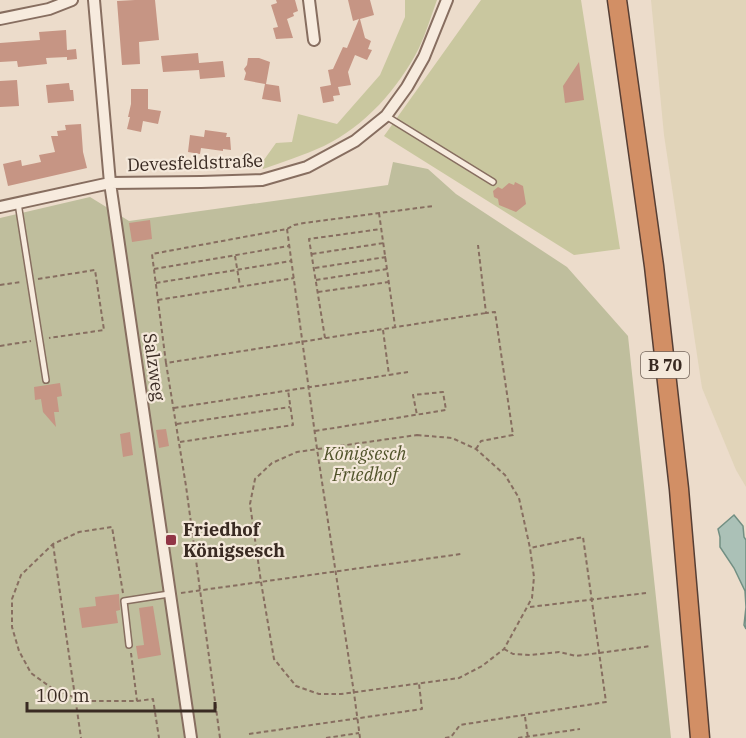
<svg xmlns="http://www.w3.org/2000/svg" width="746" height="738" font-family="'IBM Plex Serif',serif">
<style>
.farmland{fill:#e1d4b9}
.green{fill:#c9c79f}
.cemetery{fill:#bfbe9d}
.water{fill:#abc1b7;stroke:#728f83;stroke-width:1.5}
.building{fill:#c69584}
.lines{fill:none;stroke-linecap:round;stroke-linejoin:round}
.lane-casing{stroke:#876e60;stroke-width:8}
.street-casing{stroke:#876e60;stroke-width:14}
.highway-casing{stroke:#563e34;stroke-width:21}
.path{stroke:#876e60;stroke-width:2;stroke-dasharray:4.5 3;stroke-linecap:butt}
.lane{stroke:#f7ebde;stroke-width:5}
.street{stroke:#f7ebde;stroke-width:10}
.highway{stroke:#d28f65;stroke-width:18}
.poi-dot{fill:#913546;stroke:#f4e8da;stroke-width:2}
.labels{text-anchor:middle;stroke-width:4.5;stroke-linejoin:round;paint-order:stroke}
.shield{fill:#f4e8da;stroke:#716359;stroke-width:1.5}
.shield-label{font-size:16px;font-weight:bold;fill:#392a22}
.street-label{font-size:18px;fill:#392a22;stroke:#f4e8da}
.park-label{font-size:18px;font-style:italic;fill:#51542b;stroke:#f4e8da}
.poi-label{font-size:18px;font-weight:bold;fill:#392a22;stroke:#f4e8da;text-anchor:start}
</style>
<rect width="100%" height="100%" fill="#ecdccb"/>
<path class="farmland" d="M651,0H746V487L736,470L702,388L664,135Z"/>
<path class="green" d="M405,0H437C431,16 426,33 419,48C398,89 365,126 324,146C304,155 283,162 263,169L261,164L276,143L292,142L298,114L337,124L380,75L405,17Z
M481,0H581L620,249L574,255L384,136Z"/>
<path class="cemetery" d="M393,162L428,169L456,194L567,267L628,336L671,738H0V218L90,197L129,221L388,185Z"/>
<path class="water" d="M734,515L743,526L744,537L746,540V629L744,625L746,607L745,591L734,568L720,547V537L718,529Z"/>
<path class="building" d="M135,0H155L159,40L139,42L140,64L122,65L117,1Z
M276,0H295L298,11L293,13L294,16L287,19L293,38L276,39L273,28L278,27L271,5L277,3Z
M348,0H370L374,15L360,19L365,38L371,41L368,49L372,50L367,60L355,55L348,72L351,85L338,87L340,95L333,96L334,101L323,103L320,87L331,85L328,70L333,69L343,47L347,48L359,19L353,21Z
M66,30L67,50L76,49L77,59L67,60V57L46,58L47,64L18,67L17,61L0,62V43L40,40L39,32Z
M198,53L199,63L223,61L225,77L200,79L199,70L163,72L161,56Z
M248,58H259L270,62L266,84L279,86L281,102L262,99L265,84L244,80L246,73L244,69L247,65Z
M579,62L584,100L565,103L563,86Z
M17,80L19,106L0,107V81Z
M69,83L70,90H73L74,101L48,103L46,85Z
M131,89H148V109L161,111L158,124L143,121L141,132L127,129L130,117H128L131,104Z
M81,124L83,152L87,168L8,186L3,164L21,160L22,166L41,162L39,155L55,152L51,136H58L57,131L66,130L65,125Z
M205,130L227,133L226,137H230L231,150L223,149V151L201,148L200,154L188,152L190,135L204,137Z
M515,182L523,186L526,204L516,212L499,205L498,199L494,197L493,191L498,187L502,189L509,183L514,185Z
M150,220L152,239L132,242L129,223Z
M60,383L62,396L57,397L59,412H54L56,427L43,412L41,399L35,400L34,387Z
M166,429L169,446L159,448L156,430Z
M130,432L133,455L123,457L120,434Z
M119,594L120,610L116,611L118,623L82,628L79,608L96,606L95,597Z
M153,606L161,655L138,659L136,646L144,645L139,608Z"/>
<g class="lines">
<defs>
<path id="lane" d="M386,116L493,182
M18,203L46,380
M129,645L124,601L169,594"/>
<path id="street" d="M94,0L110,183L191,738
M309,0L314,40
M0,19L49,9L72,0
M0,207L110,183L201,182L262,180L307,167L355,141L386,116L407,87L424,57L447,0"/>
<path id="highway" d="M617,0L654,266L679,489L700,738"/>
</defs>
<use href="#lane" class="lane-casing"/>
<use href="#street" class="street-casing"/>
<use href="#highway" class="highway-casing"/>
<path class="path" d="M379,213L395,326
M287,229L317,449L354,693L360,738
M312,254L384,243
M235,256L240,286
M315,268L386,257
M154,269L289,246
M38,279L95,270L104,330L49,338
M316,280L387,269
M156,283L291,261
M0,285L21,282
M318,292L389,282
M158,300L294,278
M383,330L389,375
M325,338L309,239L381,229
M0,346L31,341
M166,363L152,254L287,229L294,225L304,223L433,206
M174,408L408,372
M177,424L290,407
M315,431L446,410L443,392L413,395L417,415
M417,435L452,438L476,449L505,475L519,498L530,548L534,577L532,598L504,649L482,666L459,678L341,694H319L296,686L274,659L261,582L250,504L255,479L272,463L297,452Z
M180,442L293,425L288,390
M476,449L481,441L513,435L495,312L486,313L478,245
M53,544L81,738
M123,593L112,527L79,532L53,544L21,575L12,599V627L19,651L31,673L53,689L76,698L90,701H137L153,699L159,738
M181,593L461,554
M530,607L646,593
M504,649L513,654L530,655L559,652L576,656L651,646
M131,653L137,701
M525,717L528,738
M249,734L422,709L419,684
M220,738L186,486L166,363L486,313
M326,738L359,733
M445,738L451,737L460,725L606,702L583,537L530,548
M518,738L580,729"/>
<use href="#lane" class="lane"/>
<use href="#street" class="street"/>
<use href="#highway" class="highway"/>
</g>
<rect class="poi-dot" x="165" y="534" width="12" height="12" rx="3"/>
<g class="labels">
<rect class="shield" x="641" y="352" width="48" height="26" rx="4.5"/>
<g class="shield-label">
<text x="665" y="371">B 70</text>
</g>
<g class="street-label">
<text transform="translate(195 163) rotate(-2)" y="6">Devesfeldstraße</text>
<text transform="translate(154 367) rotate(82)" y="6">Salzweg</text>
</g>
<g class="park-label">
<text x="365" y="460">Königsesch<tspan x="365" dy="21">Friedhof</tspan></text>
</g>
<g class="poi-label">
<text x="183" y="536">Friedhof<tspan x="183" dy="21">Königsesch</tspan></text>
</g>
</g>
<path d="M27 702v9h188v-9" fill="none" stroke="#392a22" stroke-width="3"/>
<text x="36" y="702" font-size="18" fill="#392a22" stroke="#f4e8da" stroke-width="4.5" paint-order="stroke">100 m</text>
</svg>
